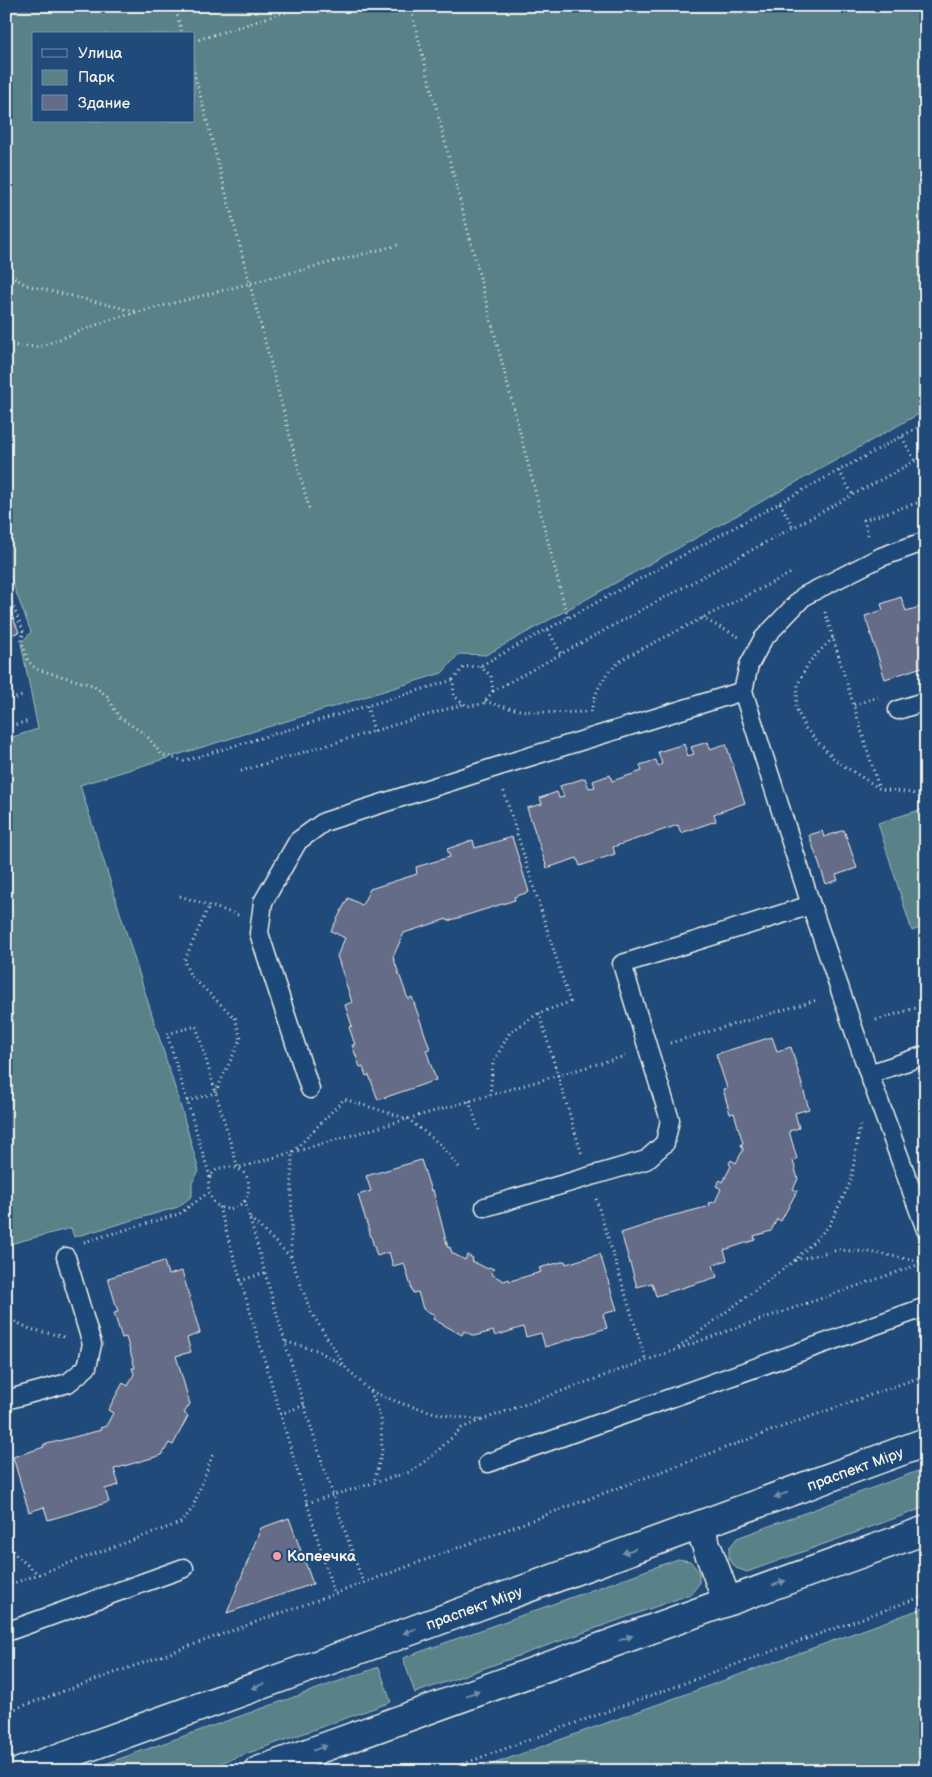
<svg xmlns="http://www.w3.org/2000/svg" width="932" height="1777" font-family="'Balsamiq Sans',sans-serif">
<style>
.green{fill:#598188;stroke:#a6b9b8;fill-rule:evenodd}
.building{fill:#656c88;stroke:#f4f1e8}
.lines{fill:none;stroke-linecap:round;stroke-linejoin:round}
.lane-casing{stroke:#f4f1e8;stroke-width:21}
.secondary-casing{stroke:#f4f1e8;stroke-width:31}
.path{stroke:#f4f1e8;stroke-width:3;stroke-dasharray:1 4;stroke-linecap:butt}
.lane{stroke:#1f4a7a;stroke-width:18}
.secondary{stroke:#1f4a7a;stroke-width:28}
.oneway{fill:#748da6}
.poi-dot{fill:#ff9aa2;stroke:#1f4a7a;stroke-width:2}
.labels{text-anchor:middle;stroke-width:4;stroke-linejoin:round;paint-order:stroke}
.street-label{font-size:15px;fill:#f4f1e8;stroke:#1f4a7a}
.poi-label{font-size:15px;font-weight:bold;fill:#f4f1e8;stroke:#1f4a7a;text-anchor:start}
</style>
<rect width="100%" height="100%" fill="#1f4a7a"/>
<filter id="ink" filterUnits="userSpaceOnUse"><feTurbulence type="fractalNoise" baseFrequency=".02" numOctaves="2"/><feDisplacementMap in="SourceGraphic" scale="10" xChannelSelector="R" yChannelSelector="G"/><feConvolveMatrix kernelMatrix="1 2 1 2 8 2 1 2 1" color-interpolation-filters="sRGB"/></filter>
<g filter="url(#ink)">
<path class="green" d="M6,6H926V410L486,655L459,654L442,673L80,785L180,1104L199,1171L192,1183V1196L178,1207L74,1237L71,1228L6,1245V739L38,729L21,643L31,632L6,566ZM34,34H194V121H34Z
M926,808V926L912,931L878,823Z
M926,1468V1507L747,1572L736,1568L729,1559V1548L737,1538Z
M678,1559L690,1561L699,1572V1584L691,1594L415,1693L403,1658Z
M926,1607V1771H474Z
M379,1667L391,1702L198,1771H85Z"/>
<path class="building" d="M901,597L906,611L926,605V670L923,671L922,667L885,679L865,616L883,610L881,604Z
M6,601L19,632L6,637Z
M708,742L710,749L726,744L745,803L714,814L716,821L681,833L678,825L613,847L615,854L580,866L577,858L547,868L527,808L542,804L540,798L557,792L559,798L564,797L560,786L585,778L589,788L595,787L593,781L610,775L612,781L642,771L640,765L656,760L658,766L662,764L658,752L684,744L688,756L694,754L691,747Z
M844,830L857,868L836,875L838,880L826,884L809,835L822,831L824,837Z
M512,837L529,892L514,897L515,900L448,921L447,919L404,933L393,957L408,999L412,997L430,1049L426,1050L436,1080L378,1100L369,1075L366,1076L363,1067H360L352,1045H355L349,1027L352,1026L345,1005L352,1002L337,956L345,938L331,931L348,898L362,905L370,889L417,874L416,867L450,857L447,849L473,840L475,848Z
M772,1037L777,1051L791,1047L809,1109L795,1113L799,1128L789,1131L797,1159L793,1161L798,1179L793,1189L797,1191L781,1221L777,1219L771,1231L754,1236L755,1240L724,1250L727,1260L713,1265L717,1277L656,1296L652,1283L637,1287L621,1233L652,1223V1221L710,1206L709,1203L715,1202L721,1189L716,1186L720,1180L723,1182L731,1166L729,1164L731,1160L736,1163L743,1150L741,1144L743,1143L734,1113L730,1114L723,1089L727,1088L716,1054Z
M421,1160L431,1191L433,1190L448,1248L450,1247L452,1253L465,1260L467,1255L473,1258L472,1261L488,1269L489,1267L494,1269L491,1274L504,1281L509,1279L510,1281L541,1272L539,1268L565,1261L566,1264L600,1254L617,1310L603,1314L607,1328L545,1347L541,1333L526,1337L523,1327L495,1336L493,1331L474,1336L464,1331L462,1335L433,1319L435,1315L423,1309L418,1292L413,1293L404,1263L393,1266L389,1252L377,1256L358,1195L371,1191L366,1176Z
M164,1261L168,1275L182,1271L200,1333L187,1338L191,1352L176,1356L190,1404L184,1413L188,1416L173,1445L169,1443L162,1455L114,1469L119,1485L105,1489L109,1502L48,1520L44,1507L29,1512L13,1457L44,1447L43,1445L101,1430L100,1428L106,1426L113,1413L108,1410L123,1383L128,1386L134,1374L132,1368H135L126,1337L122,1338L114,1313L118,1312L108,1278Z
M289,1518L313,1584L227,1613L261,1528Z"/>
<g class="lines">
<defs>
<path id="lane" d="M926,541L881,557L804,596L763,639L749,665L743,691L811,905L869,1074L926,1230
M898,710L926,701
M869,1074L926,1055
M310,1089L259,933L263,902L298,841L324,822L496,767L743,691
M485,1207L646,1160L665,1143L670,1120L622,964L811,905
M6,1400L68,1383L87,1367L92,1344L66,1257
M488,1463L926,1307
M6,1632L184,1568"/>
<path id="secondary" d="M699,1526L727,1601
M22,1771L383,1641L926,1442
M258,1771L926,1530"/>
</defs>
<use href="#lane" class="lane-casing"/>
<use href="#secondary" class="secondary-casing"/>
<path class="path" d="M175,6L182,34
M410,6L568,619
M194,41L305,6
M194,72L310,512
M6,272L26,285L138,312
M6,345L39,347L112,319L398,245
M902,437L915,461
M839,471L853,495
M780,503L793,527
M868,535L864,520L926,500
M6,589L24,633L21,639L28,661L36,669L92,685L107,696L119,717L146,735L162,755L184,761L453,680
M825,612L879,788
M702,618L739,637
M548,630L561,654
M833,638L809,662L798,684L796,708L805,728L835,760L880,789L926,795
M480,666L491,676L493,691L483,704L467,706L454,696L453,680L464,667L480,666L926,423
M493,691L926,455
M6,701L22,696
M485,701C520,714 549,713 585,712
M854,705L878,697
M367,706L374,731
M591,712C595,689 606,671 626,657L791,573
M6,727L29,721
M241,771L464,704
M180,896L238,915
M539,1013L582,1155
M876,1020L926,1005
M670,1043L817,1000
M490,1095L493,1063L510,1032L539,1013L570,1002L503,789
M187,1101L215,1093L241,1039L235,1018L190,975L184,961L209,906
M469,1101L479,1130
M459,1167L441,1145L408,1119L344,1099L292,1153L291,1258L311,1312L346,1368L370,1391L403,1404L443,1415L482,1420L733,1329L926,1262
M210,1177L167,1034L196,1026L238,1168L625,1056
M596,1199L646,1361
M245,1201C209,1231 192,1164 230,1167C250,1169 252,1186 245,1201C280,1329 318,1457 363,1582
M219,1207L334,1594
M250,1218L291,1257
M84,1242L179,1214L208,1193
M795,1260L838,1250L870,1252L924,1262
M240,1281L264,1273
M6,1317L30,1329L65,1337
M286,1342L317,1350L345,1367
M678,1348L794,1261L829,1226L851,1181L860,1125
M371,1391L381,1420L382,1452L374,1482
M280,1414L305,1405
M307,1503L410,1472L431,1457L462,1428L481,1420
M6,1543L17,1556L38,1574
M6,1586L180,1523L192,1509L213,1454
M6,1712L334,1594L765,1433L926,1375
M444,1771L926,1595"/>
<use href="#lane" class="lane"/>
<use href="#secondary" class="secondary"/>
</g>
<defs><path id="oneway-solid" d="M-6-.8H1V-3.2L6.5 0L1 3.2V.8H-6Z" transform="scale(1.25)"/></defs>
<g class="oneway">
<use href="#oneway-solid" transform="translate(781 1495) rotate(160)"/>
<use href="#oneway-solid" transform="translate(629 1551) rotate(160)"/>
<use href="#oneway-solid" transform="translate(779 1583) rotate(-20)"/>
<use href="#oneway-solid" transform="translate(410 1631) rotate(160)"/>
<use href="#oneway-solid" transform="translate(626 1638) rotate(-20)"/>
<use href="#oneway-solid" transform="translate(258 1686) rotate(160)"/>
<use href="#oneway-solid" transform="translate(473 1693) rotate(-20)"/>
<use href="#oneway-solid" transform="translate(320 1748) rotate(-20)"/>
</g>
</g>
<circle class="poi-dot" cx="277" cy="1556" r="5"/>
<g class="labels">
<g class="street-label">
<text transform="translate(855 1469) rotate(-20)" y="5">праспект Міру</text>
<text transform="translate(474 1608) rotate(-20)" y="5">праспект Міру</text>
</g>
<g class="poi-label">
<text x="287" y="1561">Копеечка</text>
</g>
</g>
<rect width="932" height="1777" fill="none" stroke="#1f4a7a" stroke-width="25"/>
<rect x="12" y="12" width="907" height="1752" fill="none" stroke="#f4f1e8" stroke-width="2" filter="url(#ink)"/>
<rect x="32" y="32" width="162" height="90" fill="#1f4a7a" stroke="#748da6"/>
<rect x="42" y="49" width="25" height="8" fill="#1f4a7a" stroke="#748da6"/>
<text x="78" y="58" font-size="15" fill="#f4f1e8">Улица</text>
<rect x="42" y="70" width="25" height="15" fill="#598188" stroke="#748da6"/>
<text x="78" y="82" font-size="15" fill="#f4f1e8">Парк</text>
<rect x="42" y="95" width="25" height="15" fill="#656c88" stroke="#748da6"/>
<text x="78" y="108" font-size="15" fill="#f4f1e8">Здание</text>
</svg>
